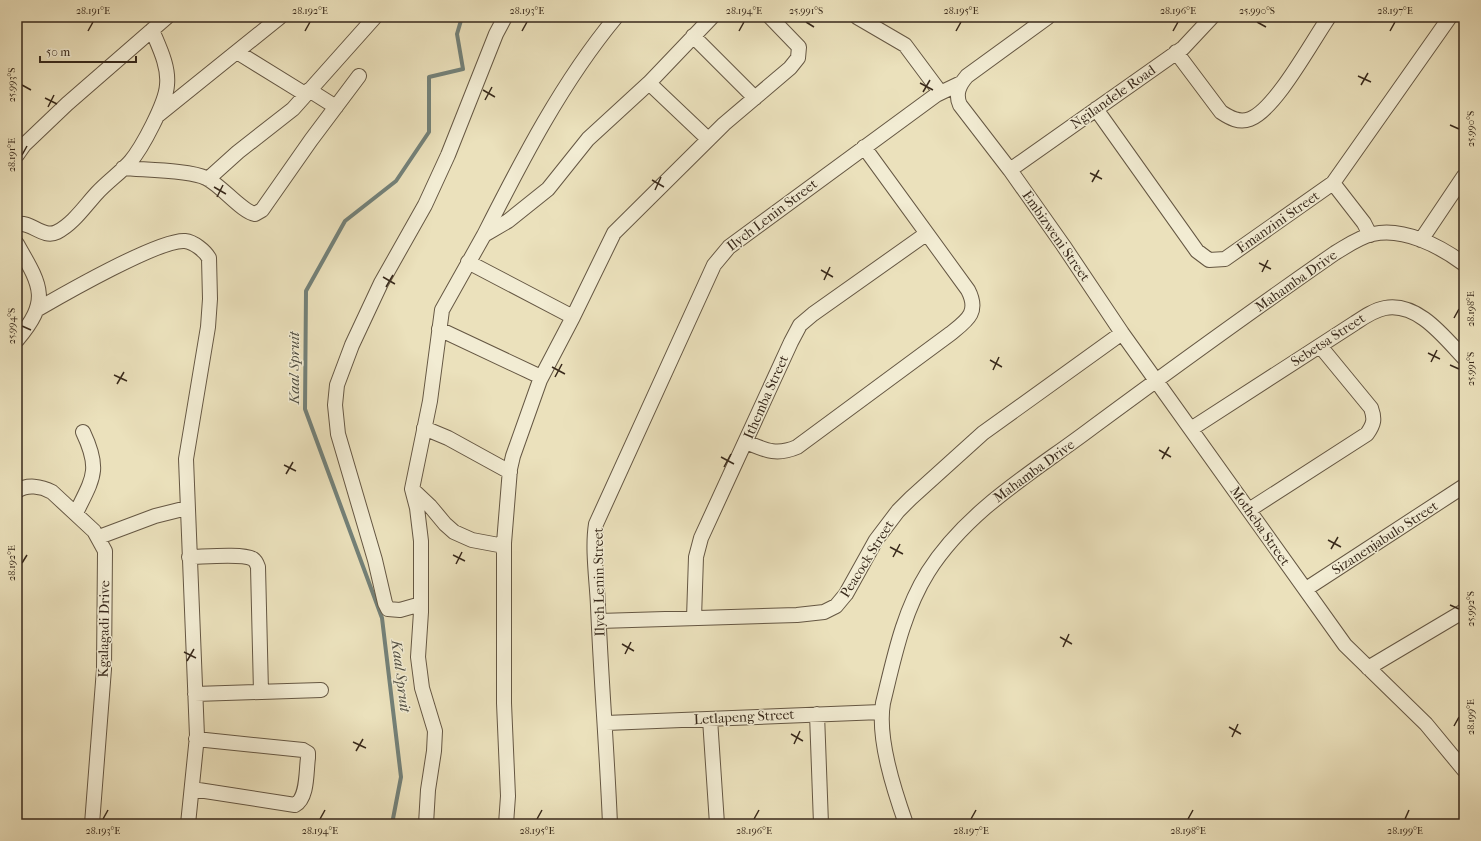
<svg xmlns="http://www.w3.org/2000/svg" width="1481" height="841" font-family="'IM FELL French Canon',serif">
  <rect width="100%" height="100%" fill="#ebe1bc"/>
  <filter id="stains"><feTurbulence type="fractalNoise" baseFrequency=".005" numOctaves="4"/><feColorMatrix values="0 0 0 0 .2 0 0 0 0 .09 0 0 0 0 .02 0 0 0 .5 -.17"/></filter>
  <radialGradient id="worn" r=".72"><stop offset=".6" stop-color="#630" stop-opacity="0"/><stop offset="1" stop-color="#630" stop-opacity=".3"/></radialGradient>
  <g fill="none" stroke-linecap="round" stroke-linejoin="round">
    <path stroke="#738179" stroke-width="4" d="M 392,824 L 401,777 L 382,618 L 305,409 L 306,291 L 345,221 L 396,181 L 429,132 L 429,77 L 463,69 L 457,34 L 462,17"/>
    <defs>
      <path id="street" d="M 857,17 L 905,45 L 940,92
        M 1048,17 L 967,76 C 959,85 955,94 960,105 L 1010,170 L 1063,245 L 1122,333 L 1345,645 L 1426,724 L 1464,770
        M 693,36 L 755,98
        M 237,52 L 305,94
        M 1176,52 L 1221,112 C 1230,118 1239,123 1250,119 C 1276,109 1312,41 1329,17
        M 649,83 L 708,139
        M 309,90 L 336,107
        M 1096,109 L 1197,251 L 1209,260 L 1225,259 L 1333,183 L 1450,17
        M 157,116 L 280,17
        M 17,155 L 24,145 L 67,104 L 167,17
        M 123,168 C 144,170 190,170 206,178 C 221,185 242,212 255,214 L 262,210 L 311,140 L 359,76
        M 1010,170 L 1183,48 L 1212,17
        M 208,179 L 238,152 L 293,109 L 375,17
        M 1333,183 L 1364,223 L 1370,235
        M 17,224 C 31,221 43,239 57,232 C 73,224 85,206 97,193 C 107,182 120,173 130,162 C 142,148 166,103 167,85 C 169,66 159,47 152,30
        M 484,235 C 522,160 562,82 616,17
        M 1421,240 L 1464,176
        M 17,244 C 41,286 51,300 17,340
        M 468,262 L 573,317
        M 38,309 C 64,294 160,239 185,241 C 194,242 205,251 209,258 L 210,299 L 208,327 L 186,459 L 197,736 L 188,824
        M 439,329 L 541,377
        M 424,428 L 448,438 L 510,472
        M 1191,429 L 1355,323 C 1364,317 1374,310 1385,308 C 1418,302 1444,337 1464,358
        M 746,442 C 765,450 776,456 797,447 L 950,334 C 966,321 980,313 968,290 L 864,147
        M 412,489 L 430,506 L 445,524 L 454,532 L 472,540 L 504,546
        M 17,491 C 27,484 41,486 52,492 L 94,531 L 105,551 L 104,669 L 92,824
        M 1249,510 L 1367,434 C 1374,424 1375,419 1371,408 L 1320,346
        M 76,513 C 93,478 101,470 83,432
        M 99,537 L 155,516 L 187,508
        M 189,557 C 202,557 243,553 253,559 C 256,561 257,564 258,567 L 261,692
        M 1306,589 L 1464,486
        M 421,604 L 400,610 L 388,609 L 385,603 L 375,560 L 338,434 L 335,405 L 337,385 L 352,345 L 381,283 L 425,205 L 448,155 L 496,34 L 505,17
        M 694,618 L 696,557 L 701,538 L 791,342 L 800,325 L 813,314 L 926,234
        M 599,621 L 797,615 L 824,612 L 836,606 L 846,594 L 876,540 L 898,511 L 911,498 L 983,433 L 1122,333
        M 1368,668 L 1464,611
        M 195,694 L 321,690
        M 817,714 L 821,824
        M 710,719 L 717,824
        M 606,723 L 881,712
        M 192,789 L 295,805 C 308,798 306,771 308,758 L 308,753 L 303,750 L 196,739
        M 426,824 L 428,790 L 434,751 L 435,731 L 422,688 L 418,657 L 421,612 L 421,541 L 417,508 L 412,489 L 430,401 L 442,310 L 484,235 L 508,221 L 548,189 L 588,139 L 649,83 L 712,17
        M 506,824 L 508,796 L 504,703 L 504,543 L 510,469 L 513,456 L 540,380 L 573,317 L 614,233 L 724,124 L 790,68 L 798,58 L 799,47 L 770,17
        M 610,824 C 607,751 601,679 598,606 C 597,581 592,549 596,524 L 714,265 L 729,247 L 936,95 L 961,83
        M 906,824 C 894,790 877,738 883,703 C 894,658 903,612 928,572 C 968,509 1035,471 1093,427 C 1173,368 1253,310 1335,253 C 1347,246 1359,237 1373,234 C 1403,227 1440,246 1464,264"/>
    </defs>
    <use href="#street" stroke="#655743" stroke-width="16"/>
    <use href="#street" stroke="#f2ecd3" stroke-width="14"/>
  </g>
  <path fill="none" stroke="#38291b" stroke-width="1.5" d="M 806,22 L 814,27M 1257,22 L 1266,27M 88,31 L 93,22M 305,31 L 310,22M 522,31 L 527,22M 739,31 L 744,22M 956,31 L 961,22M 1173,31 L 1178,22M 1390,31 L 1395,22M 1358,76 L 1371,82M 920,83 L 933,90M 22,85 L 31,90M 1361,85 L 1368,73M 483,90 L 495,97M 923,92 L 930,80M 45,98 L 57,104M 485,100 L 492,87M 48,107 L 54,95M 1450,125 L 1459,129M 22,155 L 27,146M 1090,173 L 1102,179M 652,180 L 664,187M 1092,182 L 1099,170M 214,187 L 226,194M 655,190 L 661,177M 217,197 L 223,185M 1259,263 L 1271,269M 821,270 L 833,277M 1262,272 L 1268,260M 383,277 L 395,284M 824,280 L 830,267M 386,287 L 393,275M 1454,318 L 1459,309M 22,326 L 31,330M 1428,353 L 1440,359M 990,360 L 1002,367M 1431,362 L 1437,350M 1450,365 L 1459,369M 552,367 L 565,374M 993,370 L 999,357M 114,375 L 127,381M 555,377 L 562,364M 117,384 L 124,372M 1159,450 L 1171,457M 721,457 L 734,464M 1162,459 L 1169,447M 284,465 L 296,471M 724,467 L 731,454M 286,474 L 293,462M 1328,540 L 1341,547M 890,547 L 903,554M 1331,549 L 1338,537M 453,555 L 465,561M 893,557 L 900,544M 22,563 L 27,555M 456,564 L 462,552M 1450,605 L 1459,609M 1060,637 L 1072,644M 622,644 L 634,651M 1063,647 L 1069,634M 184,652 L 196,658M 625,654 L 631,642M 187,661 L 194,649M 1454,726 L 1459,717M 1229,727 L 1241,734M 791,734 L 803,741M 1232,737 L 1238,724M 353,742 L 366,748M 794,744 L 800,731M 356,751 L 363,739M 103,819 L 108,810M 320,819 L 325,810M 537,819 L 542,810M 754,819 L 759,810M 971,819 L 976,810M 1188,819 L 1193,810M 1405,819 L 1409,810"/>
  <g text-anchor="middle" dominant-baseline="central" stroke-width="3" stroke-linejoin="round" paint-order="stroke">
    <g font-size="14" fill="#38291b" stroke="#f2ecd3">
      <text transform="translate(1113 97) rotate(-35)">Ngilandele Road</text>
      <text transform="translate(772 215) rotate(-37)">Ilych Lenin Street</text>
      <text transform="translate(1278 222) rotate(-35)">Emanzini Street</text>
      <text transform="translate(1056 236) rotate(55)">Embizweni Street</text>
      <text transform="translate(1296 281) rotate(-35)">Mahamba Drive</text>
      <text transform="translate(1328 340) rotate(-33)">Sebetsa Street</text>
      <text transform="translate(766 397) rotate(-66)">Ithemba Street</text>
      <text transform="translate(1034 471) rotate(-36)">Mahamba Drive</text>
      <text transform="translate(1260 526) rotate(55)">Motheba Street</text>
      <text transform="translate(1385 538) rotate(-33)">Sizanenjabulo Street</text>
      <text transform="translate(867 559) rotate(-58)">Peacock Street</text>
      <text transform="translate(599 582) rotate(-91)">Ilych Lenin Street</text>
      <text transform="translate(104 629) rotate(-89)">Kgalagadi Drive</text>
      <text transform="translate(744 717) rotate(-3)">Letlapeng Street</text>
    </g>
    <g font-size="15" font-style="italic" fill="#504e42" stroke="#f2ecd3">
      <text transform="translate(294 368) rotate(-90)">Kaal Spruit</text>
      <text transform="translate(401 676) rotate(83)">Kaal Spruit</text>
    </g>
  </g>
  <rect width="1481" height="841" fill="none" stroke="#ebe1bc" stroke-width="44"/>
  <path d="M40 56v6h96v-6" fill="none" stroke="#38291b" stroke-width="2"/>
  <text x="46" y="56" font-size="12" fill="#38291b" stroke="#f2ecd3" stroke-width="3" paint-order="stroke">50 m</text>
  <rect x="22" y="22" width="1437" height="797" fill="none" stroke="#38291b" stroke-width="1.5"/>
  <g font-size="10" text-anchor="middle" fill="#38291b">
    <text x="93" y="14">28.191°E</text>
    <text x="310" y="14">28.192°E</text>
    <text x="527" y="14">28.193°E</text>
    <text x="744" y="14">28.194°E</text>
    <text x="806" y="14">25.991°S</text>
    <text x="961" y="14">28.195°E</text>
    <text x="1178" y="14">28.196°E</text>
    <text x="1257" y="14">25.990°S</text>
    <text x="1395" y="14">28.197°E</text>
    <text transform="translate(11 85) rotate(-90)" y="4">25.993°S</text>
    <text transform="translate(1470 129) rotate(-90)" y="4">25.990°S</text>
    <text transform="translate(11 155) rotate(-90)" y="4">28.191°E</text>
    <text transform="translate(1470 309) rotate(-90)" y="4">28.198°E</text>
    <text transform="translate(11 326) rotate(-90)" y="4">25.994°S</text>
    <text transform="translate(1470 369) rotate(-90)" y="4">25.991°S</text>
    <text transform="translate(11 563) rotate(-90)" y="4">28.192°E</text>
    <text transform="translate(1470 609) rotate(-90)" y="4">25.992°S</text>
    <text transform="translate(1470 717) rotate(-90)" y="4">28.199°E</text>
    <text x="103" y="834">28.193°E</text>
    <text x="320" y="834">28.194°E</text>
    <text x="537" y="834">28.195°E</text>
    <text x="754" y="834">28.196°E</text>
    <text x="971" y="834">28.197°E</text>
    <text x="1188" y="834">28.198°E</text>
    <text x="1405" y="834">28.199°E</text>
  </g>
  <rect width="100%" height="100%" filter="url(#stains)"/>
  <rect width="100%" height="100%" fill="url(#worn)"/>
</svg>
